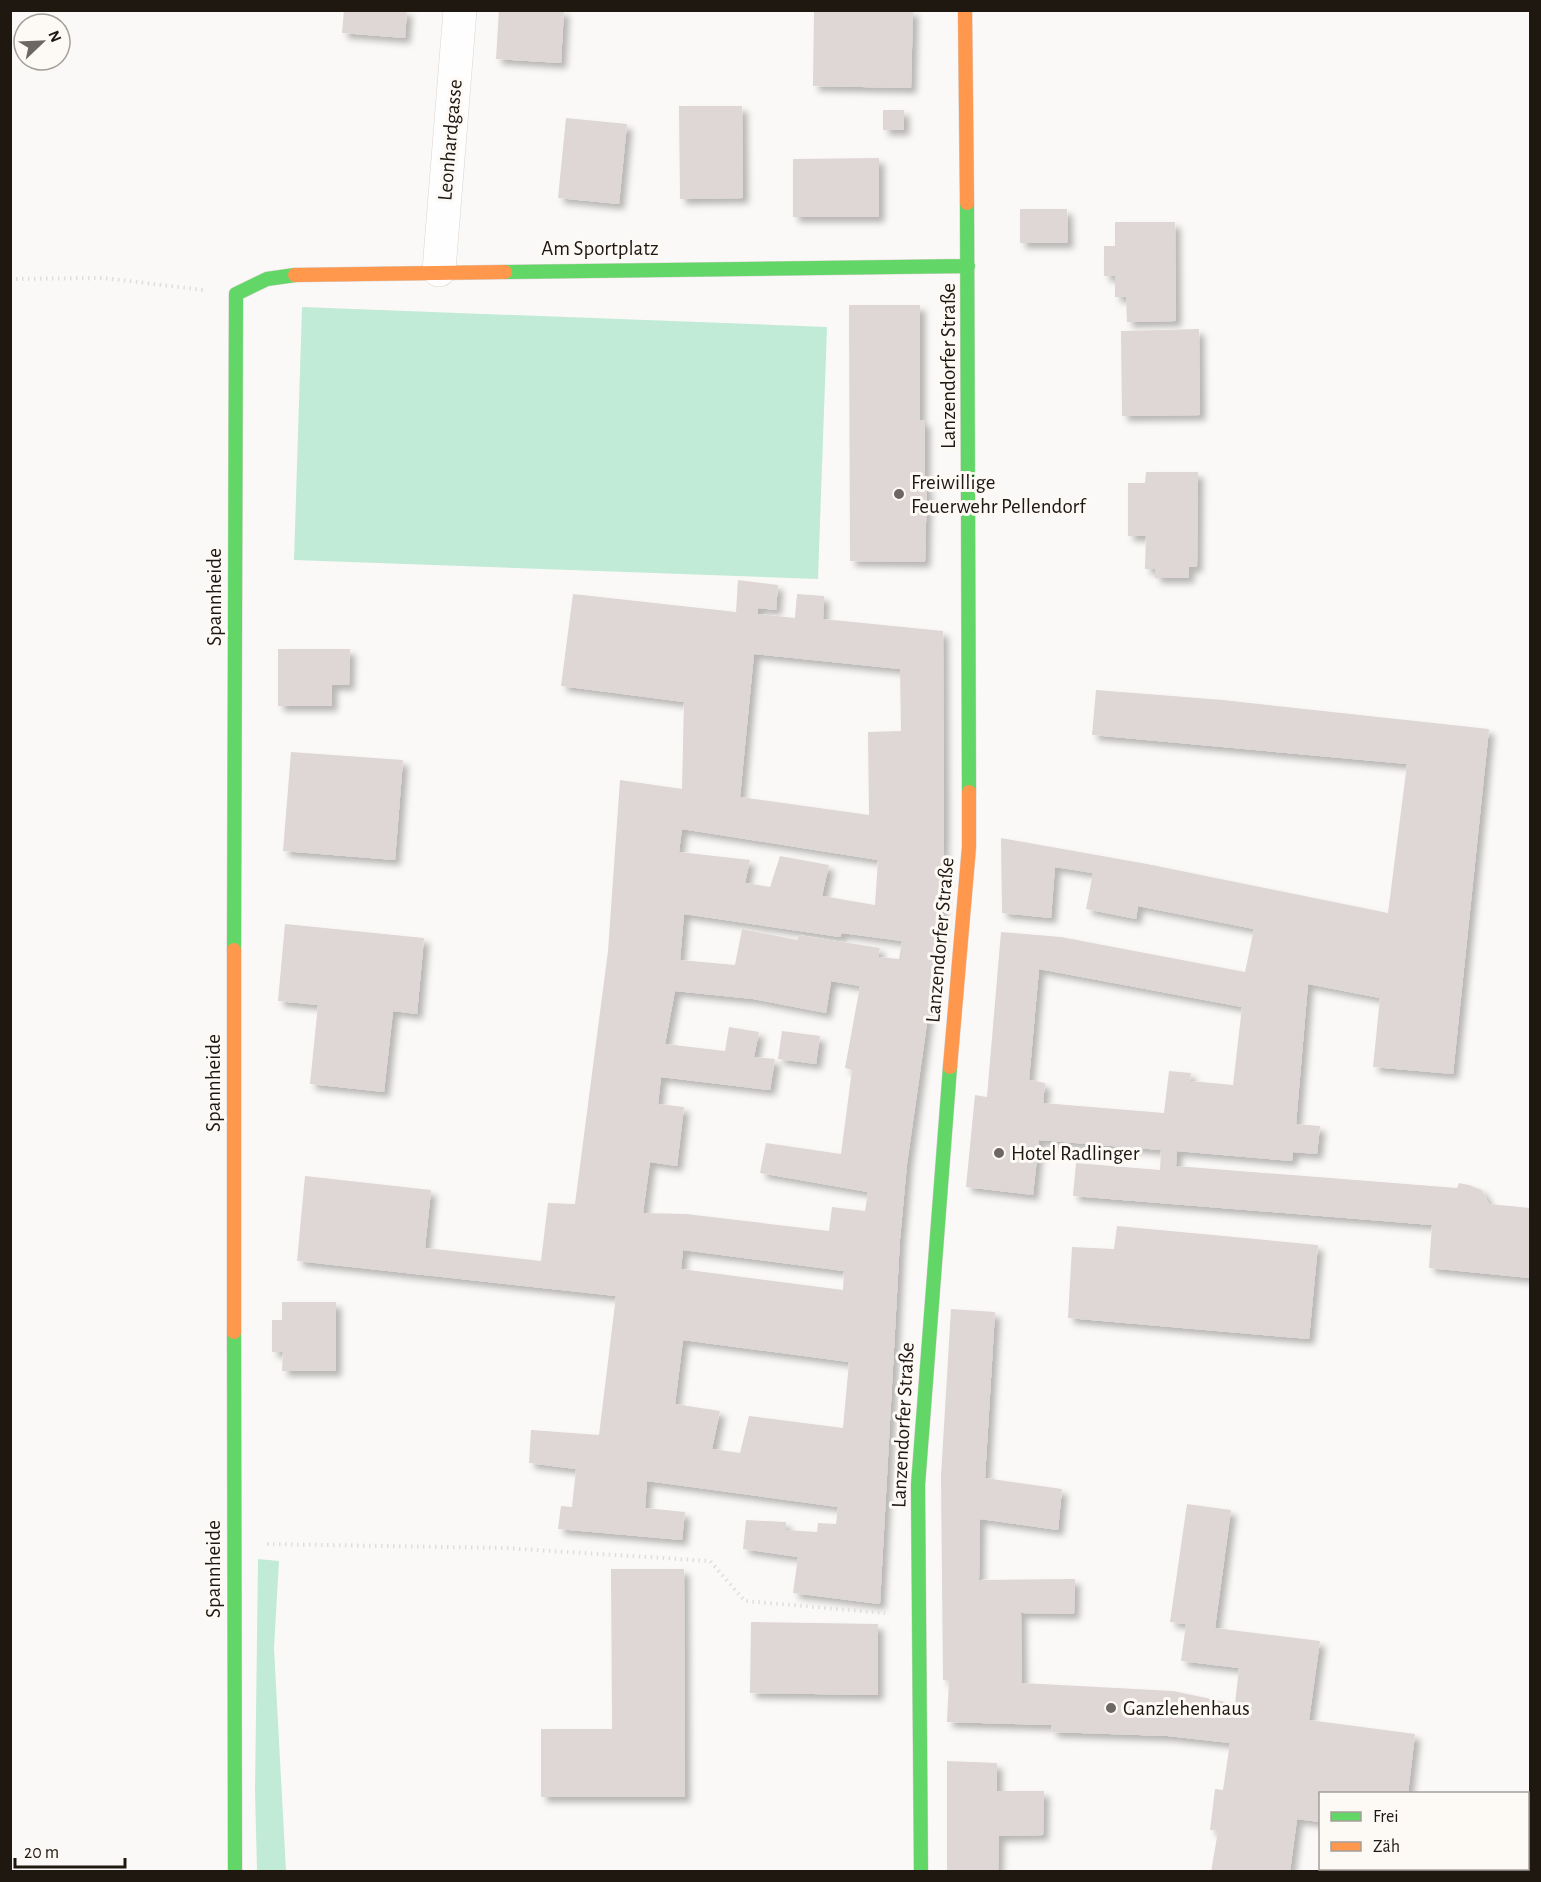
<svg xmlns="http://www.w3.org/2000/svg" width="1541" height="1882" font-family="'Alegreya Sans',sans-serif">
  <defs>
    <filter id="shadow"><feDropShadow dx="5.5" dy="5.5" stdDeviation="3" flood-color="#0004"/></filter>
  </defs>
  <rect width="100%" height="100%" fill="#fbf9f7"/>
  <path fill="#c1ebd6" d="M 302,307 L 827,327 L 818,579 L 294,560 Z
    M 258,1559 L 279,1561 L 274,1648 L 286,1871 L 257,1871 L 255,1791 Z"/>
  <path fill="#ded7d5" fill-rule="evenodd" filter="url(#shadow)" d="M 344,10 L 407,10 L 405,38 L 342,33 Z
    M 499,10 L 564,10 L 561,63 L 496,59 Z
    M 814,10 L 913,10 L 911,88 L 813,86 Z
    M 679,106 L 742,106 L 743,198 L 680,199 Z
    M 883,110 L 904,110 L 904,130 L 883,130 Z
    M 566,118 L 627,124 L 619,204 L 558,198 Z
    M 879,158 L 879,217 L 793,217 L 793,159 Z
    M 1020,209 L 1067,209 L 1068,243 L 1020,243 Z
    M 1115,222 L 1175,222 L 1176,321 L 1127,322 L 1126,297 L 1115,297 L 1115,276 L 1104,276 L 1104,246 L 1115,246 Z
    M 849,305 L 920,305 L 920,420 L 925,421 L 925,486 L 927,486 L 925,562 L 850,561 Z
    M 1199,329 L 1200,415 L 1122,416 L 1121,331 Z
    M 1146,472 L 1198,472 L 1197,567 L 1189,567 L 1189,578 L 1155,578 L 1155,569 L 1145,569 L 1146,536 L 1128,536 L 1128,483 L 1145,483 Z
    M 738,580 L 778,585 L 776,610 L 758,608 L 758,614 L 795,618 L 797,594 L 824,596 L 823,619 L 943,631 L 944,827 L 942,918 L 907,1164 L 900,1239 L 880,1604 L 793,1593 L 798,1557 L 743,1549 L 746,1520 L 786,1522 L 786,1530 L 817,1532 L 818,1523 L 836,1524 L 838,1507 L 647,1481 L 645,1508 L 685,1512 L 682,1540 L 558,1529 L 561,1506 L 572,1507 L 576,1469 L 529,1463 L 531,1430 L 599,1435 L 616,1296 L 297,1261 L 305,1176 L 431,1190 L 425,1248 L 541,1261 L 548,1203 L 575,1204 L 608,951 L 620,780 L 682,789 L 684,702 L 561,686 L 573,594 L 736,612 ZM 754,654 L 900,669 L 901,731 L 868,732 L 869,815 L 740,797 ZM 682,829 L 878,860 L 875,905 L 822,896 L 829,865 L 780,856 L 770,887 L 745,883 L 750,860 L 679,852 ZM 684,914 L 840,937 L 842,933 L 902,941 L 899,959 L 878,957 L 880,948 L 799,935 L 797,940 L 742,929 L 735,965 L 680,960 ZM 831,981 L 860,986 L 845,1068 L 852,1070 L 841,1154 L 766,1143 L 760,1173 L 868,1192 L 865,1211 L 832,1207 L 829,1231 L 686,1214 L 643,1213 L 650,1162 L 677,1166 L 684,1107 L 658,1104 L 661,1077 L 770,1090 L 775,1059 L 754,1057 L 759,1032 L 729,1027 L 725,1051 L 665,1044 L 675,991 L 753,999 L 826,1013 ZM 683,1250 L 844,1271 L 843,1290 L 681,1269 ZM 683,1340 L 849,1362 L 843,1428 L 749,1416 L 740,1453 L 712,1449 L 720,1411 L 675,1404 Z
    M 278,649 L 350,649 L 349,685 L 332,685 L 332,706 L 278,706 Z
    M 1096,690 L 1223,700 L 1489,729 L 1453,1074 L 1373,1067 L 1380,998 L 1308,984 L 1296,1124 L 1320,1126 L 1317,1154 L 1293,1152 L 1292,1161 L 1177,1151 L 1176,1166 L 1457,1188 L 1459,1183 L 1469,1185 L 1482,1190 L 1489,1204 L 1530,1208 L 1530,1278 L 1429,1268 L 1432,1225 L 1073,1196 L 1076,1163 L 1160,1170 L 1161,1150 L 1039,1140 L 1033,1195 L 966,1187 L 975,1095 L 987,1097 L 1001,932 L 1061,937 L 1245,972 L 1254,929 L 1138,906 L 1136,919 L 1086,909 L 1093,873 L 1055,867 L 1051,918 L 1002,913 L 1001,838 L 1147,864 L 1388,913 L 1407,764 L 1092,735 ZM 1039,969 L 1242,1007 L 1233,1085 L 1190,1081 L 1191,1073 L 1169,1071 L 1164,1113 L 1043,1103 L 1045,1083 L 1029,1080 Z
    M 291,752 L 403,760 L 395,860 L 283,851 Z
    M 285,924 L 424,938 L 417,1014 L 393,1011 L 384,1092 L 310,1084 L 318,1005 L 278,1001 Z
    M 782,1031 L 820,1036 L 816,1064 L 778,1059 Z
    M 1117,1226 L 1318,1245 L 1309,1339 L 1068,1318 L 1072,1247 L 1114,1249 Z
    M 282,1302 L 336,1302 L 336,1371 L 282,1371 L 283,1352 L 272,1352 L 272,1320 L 282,1320 Z
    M 951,1309 L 995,1312 L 985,1478 L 1062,1489 L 1058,1530 L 980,1519 L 979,1580 L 1075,1579 L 1074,1614 L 1021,1613 L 1022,1683 L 1173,1691 L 1235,1704 L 1239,1668 L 1181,1661 L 1186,1624 L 1170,1622 L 1187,1504 L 1231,1510 L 1215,1628 L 1320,1641 L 1309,1720 L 1415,1734 L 1408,1794 L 1320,1794 L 1320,1822 L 1297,1819 L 1290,1872 L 1211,1872 L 1218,1831 L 1210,1830 L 1215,1789 L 1223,1790 L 1230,1743 L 1168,1736 L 1052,1732 L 1051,1725 L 947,1722 L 949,1681 L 943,1680 L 941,1476 Z
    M 611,1569 L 684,1569 L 685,1797 L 541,1797 L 541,1729 L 612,1729 Z
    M 751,1622 L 878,1624 L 878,1695 L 750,1693 Z
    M 947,1761 L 997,1763 L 997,1791 L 1044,1791 L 1043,1835 L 999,1836 L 998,1872 L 947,1872 Z"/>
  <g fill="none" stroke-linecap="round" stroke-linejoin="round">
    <defs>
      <path id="street" d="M 439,270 L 460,10"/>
      <path id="fast" d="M 967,203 L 969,792
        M 505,272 L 968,266
        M 234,950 L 236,294 L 267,279 L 295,275
        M 234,1332 L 235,1872
        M 921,1872 L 918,1485 L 950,1067"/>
      <path id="slow" d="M 965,10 L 967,203
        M 295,275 L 505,272
        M 950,1067 L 969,847 L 969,792
        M 234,1332 L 234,950"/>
    </defs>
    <use href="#street" stroke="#d9d4cf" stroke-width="34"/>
    <use href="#fast" stroke="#d9d4cf" stroke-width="15"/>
    <use href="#slow" stroke="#d9d4cf" stroke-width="15"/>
    <path stroke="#dfdedd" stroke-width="4" stroke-dasharray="1.5 4.5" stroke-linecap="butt" d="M 10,279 L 104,278 L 203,290
      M 267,1544 L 505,1548 L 710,1561 L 745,1601 L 885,1613"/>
    <use href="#street" stroke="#fefefe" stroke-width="33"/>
    <use href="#fast" stroke="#63d668" stroke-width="14"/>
    <use href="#slow" stroke="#ff974d" stroke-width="14"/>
  </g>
  <g fill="#6c6762" stroke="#fdf9f5" stroke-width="2">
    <circle cx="899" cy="494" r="6"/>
    <circle cx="999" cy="1153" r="6"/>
    <circle cx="1111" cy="1708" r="6"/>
  </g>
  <g text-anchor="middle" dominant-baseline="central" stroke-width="6" stroke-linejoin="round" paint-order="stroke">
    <g font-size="21" fill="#1f1811" stroke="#fdf9f5">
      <text transform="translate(450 140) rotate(-85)">Leonhardgasse</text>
      <text x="600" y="248">Am Sportplatz</text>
      <text transform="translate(948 366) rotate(-90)">Lanzendorfer Straße</text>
      <text transform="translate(214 597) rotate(-90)">Spannheide</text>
      <text transform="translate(940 940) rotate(-85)">Lanzendorfer Straße</text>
      <text transform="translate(213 1083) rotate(-90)">Spannheide</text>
      <text transform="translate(903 1425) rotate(-87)">Lanzendorfer Straße</text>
      <text transform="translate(213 1569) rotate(-90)">Spannheide</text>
    </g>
    <g font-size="21" fill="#1f1811" stroke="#fdf9f5" text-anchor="start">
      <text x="911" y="482">Freiwillige<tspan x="911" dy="24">Feuerwehr Pellendorf</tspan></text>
      <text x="1011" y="1153">Hotel Radlinger</text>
      <text x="1123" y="1708">Ganzlehenhaus</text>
    </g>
  </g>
  <rect width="1541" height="1882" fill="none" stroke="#1f1811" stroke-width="24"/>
  <rect x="1319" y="1792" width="210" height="78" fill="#fdf9f5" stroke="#a49f9a" stroke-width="1.5"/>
  <rect x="1331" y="1812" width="30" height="9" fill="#63d668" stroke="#a49f9a" stroke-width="1.5"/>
  <text x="1373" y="1822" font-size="18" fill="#1f1811">Frei</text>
  <rect x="1331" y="1842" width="30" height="9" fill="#ff974d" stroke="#a49f9a" stroke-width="1.5"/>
  <text x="1373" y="1852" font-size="18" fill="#1f1811">Zäh</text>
  <g transform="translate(42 42) rotate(67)"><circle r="28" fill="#fdf9f5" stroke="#a49f9a" stroke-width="1.5"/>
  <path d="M0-4.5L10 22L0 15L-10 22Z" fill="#6c6762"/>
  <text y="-9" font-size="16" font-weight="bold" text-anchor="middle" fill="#1f1811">N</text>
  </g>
  <path d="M15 1858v9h110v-9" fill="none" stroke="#1f1811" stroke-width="3"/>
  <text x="24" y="1858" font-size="18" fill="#1f1811" stroke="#fdf9f5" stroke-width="4.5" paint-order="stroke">20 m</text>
</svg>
